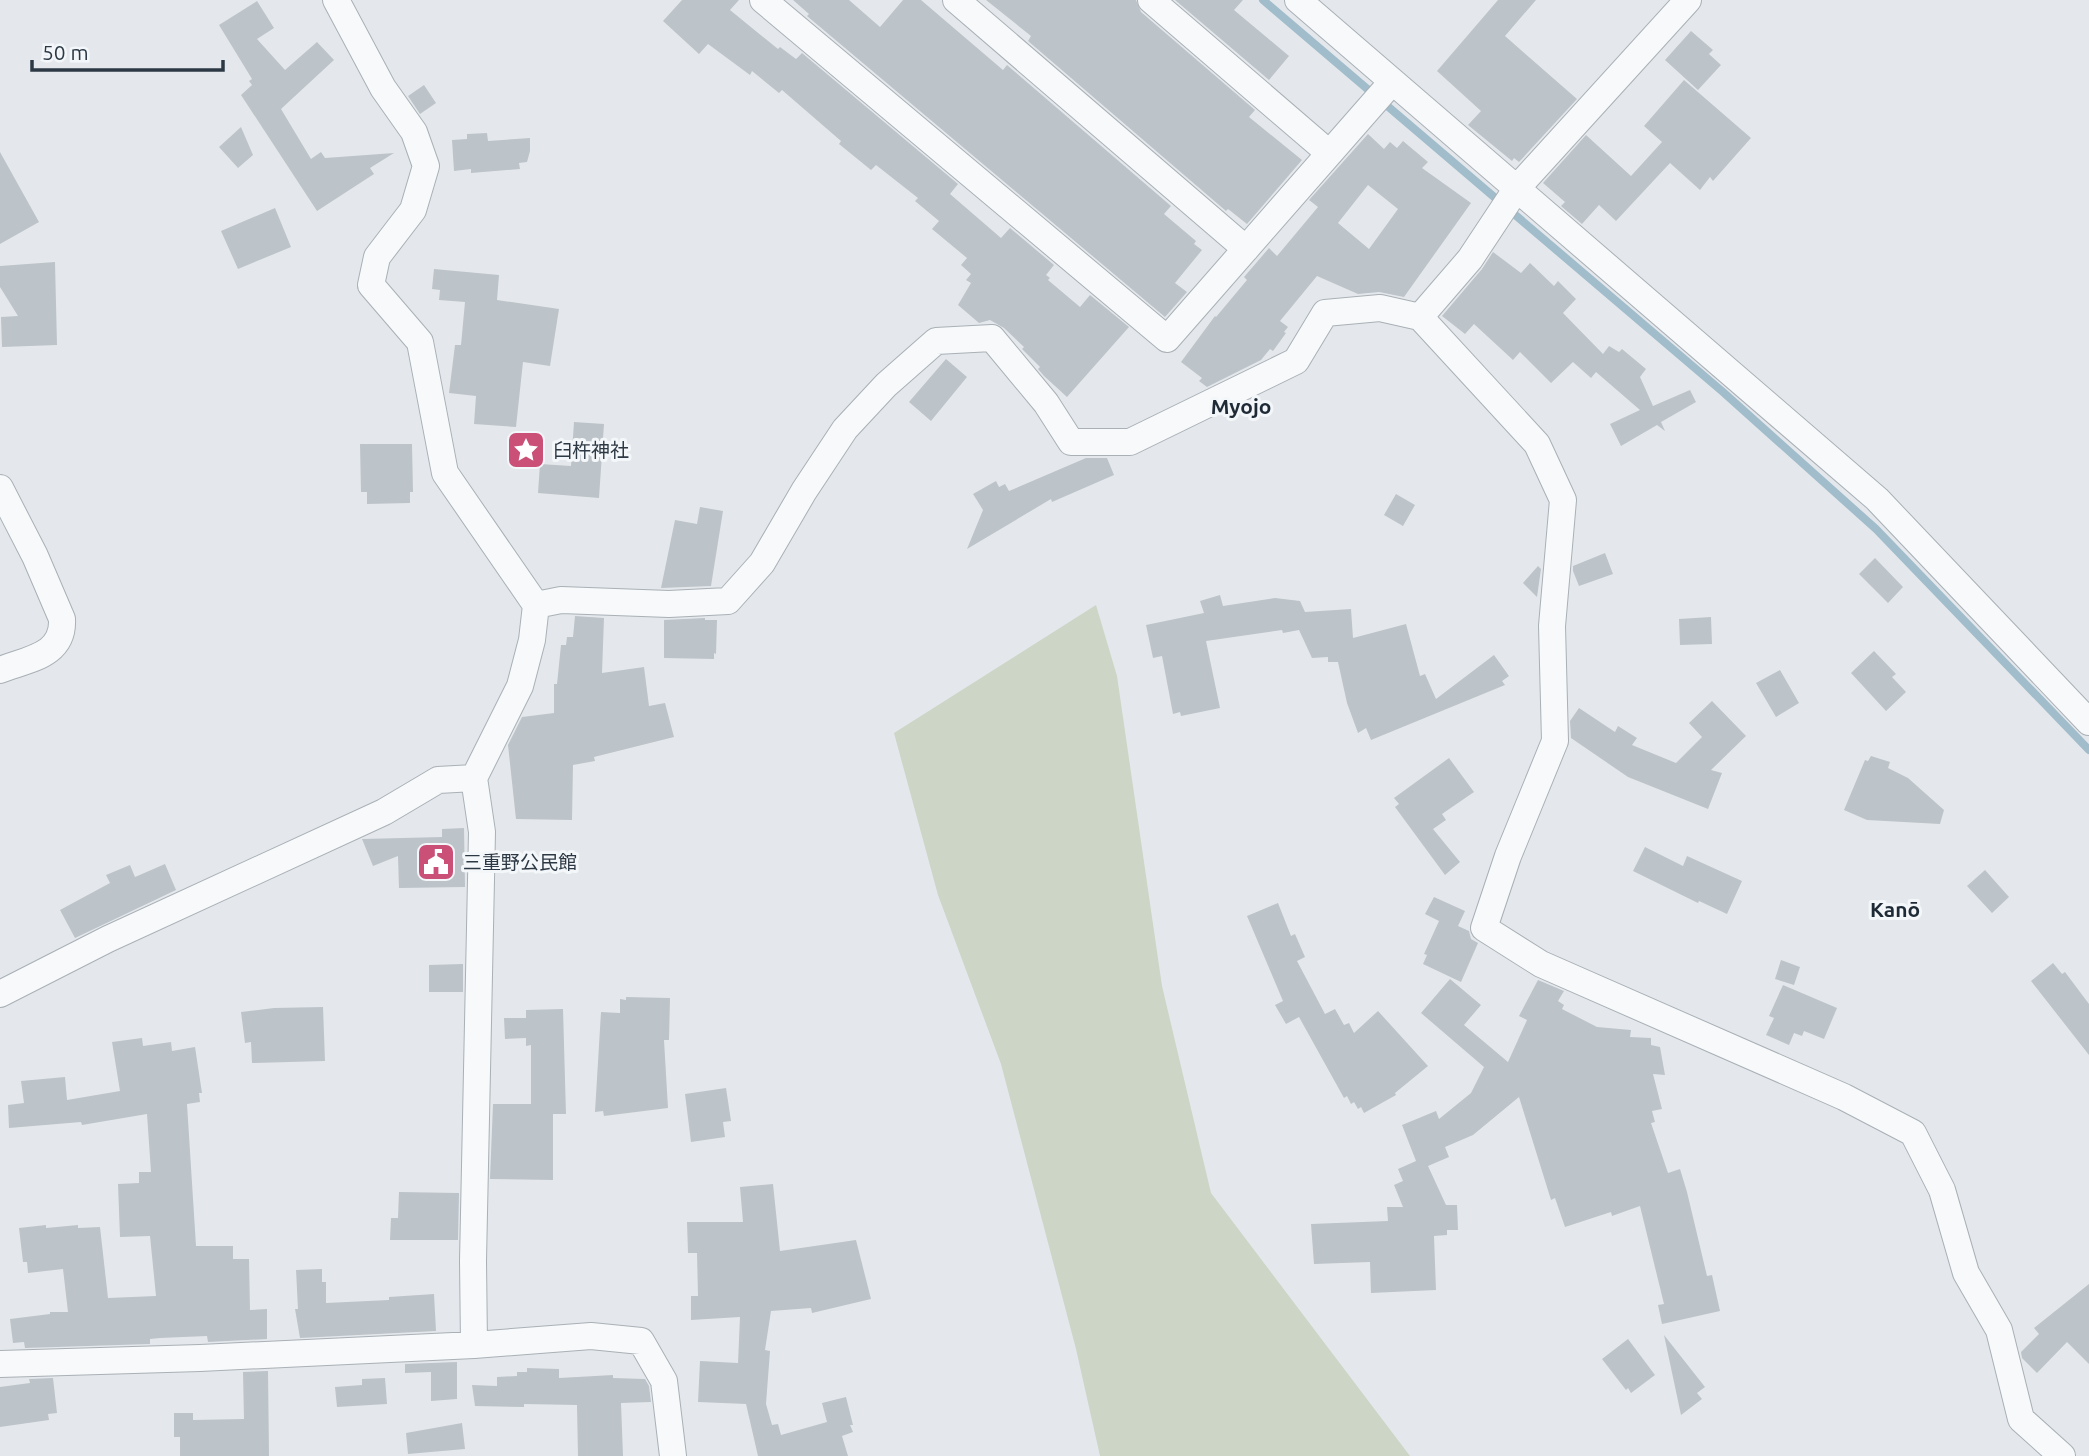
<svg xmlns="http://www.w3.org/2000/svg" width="2089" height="1456" font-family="Ubuntu,'Noto Sans JP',sans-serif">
  <rect width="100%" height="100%" fill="#e4e8ec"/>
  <path fill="#ccd5c6" d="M 1096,605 L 1117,676 L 1162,986 L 1211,1193 L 1410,1456 L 1100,1456 L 1076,1349 L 1001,1064 L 938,895 L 894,733 Z"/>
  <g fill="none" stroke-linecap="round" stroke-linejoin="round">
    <path stroke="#a1bcca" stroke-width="8" d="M 1263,0 L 1723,392 L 1876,529 L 2089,750"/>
  </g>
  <path fill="#bcc3c9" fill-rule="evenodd" d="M 682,0 L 739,0 L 730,10 L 778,49 L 780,47 L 796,59 L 802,53 L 958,184 L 950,194 L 1001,238 L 1010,228 L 1054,265 L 1046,275 L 1050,278 L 1048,280 L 1080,307 L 1090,295 L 1129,327 L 1067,397 L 1044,376 L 1038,369 L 1040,367 L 1022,349 L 1024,347 L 1004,328 L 990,320 L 979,323 L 958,305 L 971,283 L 966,280 L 971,274 L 961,265 L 967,258 L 932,229 L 939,221 L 915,201 L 918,198 L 876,165 L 871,170 L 839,144 L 841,141 L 782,90 L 779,93 L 752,71 L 750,75 L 708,44 L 699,54 L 663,21 Z
    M 793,0 L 849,0 L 880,27 L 903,0 L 921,0 L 1003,70 L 1007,65 L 1171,206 L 1164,214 L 1196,241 L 1194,244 L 1202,250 L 1175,283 L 1187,292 L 1165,317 L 807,16 L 809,14 Z
    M 986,0 L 1136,0 L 1141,12 L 1255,110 L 1249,117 L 1302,160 L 1247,224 L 1228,209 L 1226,211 L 1028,41 L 1031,36 Z
    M 1175,0 L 1243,0 L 1234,10 L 1289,56 L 1269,80 Z
    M 1498,0 L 1536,0 L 1505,36 L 1577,99 L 1519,162 L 1514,158 L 1512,161 L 1468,125 L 1481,111 L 1437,71 Z
    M 257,1 L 274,28 L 257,39 L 285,70 L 317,42 L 334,60 L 281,109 L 311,159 L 321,152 L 325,158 L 394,153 L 370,168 L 374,174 L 317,211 L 241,95 L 252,85 L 249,81 L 252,79 L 219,25 Z
    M 1691,31 L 1713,50 L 1709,54 L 1721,65 L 1698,90 L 1665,60 Z
    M 1684,80 L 1751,138 L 1713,181 L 1710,177 L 1700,190 L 1670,163 L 1616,221 L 1599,205 L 1582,224 L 1561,206 L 1565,202 L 1543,183 L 1586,135 L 1631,176 L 1662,142 L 1644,126 Z
    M 424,85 L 436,103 L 420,114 L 408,96 Z
    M 241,127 L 253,155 L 238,168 L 219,147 Z
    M 487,133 L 488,141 L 530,138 L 530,151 L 527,162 L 519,163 L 520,169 L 471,173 L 471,169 L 454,171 L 452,140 L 467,139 L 467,134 Z
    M 1368,134 L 1384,149 L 1390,142 L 1397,148 L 1403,141 L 1428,162 L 1422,168 L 1471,203 L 1404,297 L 1379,292 L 1358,294 L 1317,276 L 1280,321 L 1288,327 L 1284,332 L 1286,333 L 1273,351 L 1270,349 L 1261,360 L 1207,387 L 1199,381 L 1202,378 L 1181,362 L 1215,316 L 1216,317 L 1247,280 L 1244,277 L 1269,248 L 1277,256 L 1318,207 L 1309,200 ZM 1368,185 L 1398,209 L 1369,249 L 1338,223 Z
    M 0,152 L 39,222 L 0,244 Z
    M 275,208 L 291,247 L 238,269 L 221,231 Z
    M 1493,252 L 1521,273 L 1530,263 L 1554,286 L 1558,281 L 1576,299 L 1563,313 L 1603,354 L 1609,346 L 1619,352 L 1622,349 L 1646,369 L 1640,377 L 1653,406 L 1690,390 L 1696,402 L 1661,422 L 1665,431 L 1657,425 L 1621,446 L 1610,424 L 1640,410 L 1596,372 L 1591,378 L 1573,362 L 1551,383 L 1520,352 L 1513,360 L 1474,324 L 1465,334 L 1442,316 L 1482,269 Z
    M 55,262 L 57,345 L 2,347 L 1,317 L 18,316 L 0,287 L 0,266 Z
    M 434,269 L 499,275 L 497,300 L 559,309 L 550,366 L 523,362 L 516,427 L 474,424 L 476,396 L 449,393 L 455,345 L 461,345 L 465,302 L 439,300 L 440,290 L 432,289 Z
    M 946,359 L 967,377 L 931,421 L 909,402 Z
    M 574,422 L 604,424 L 599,498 L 538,493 L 540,464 L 571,466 Z
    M 360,444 L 412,444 L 413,492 L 410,492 L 410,503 L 367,504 L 367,492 L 361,492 Z
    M 1086,458 L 1107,458 L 1114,475 L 1052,502 L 1051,499 L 967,549 L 983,510 L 973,494 L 996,481 L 999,487 L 1005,484 L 1009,491 Z
    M 1396,494 L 1415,505 L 1403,526 L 1384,515 Z
    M 700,507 L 723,511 L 711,586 L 661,588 L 675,520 L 697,524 Z
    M 1605,553 L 1613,574 L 1579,586 L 1573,571 L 1573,566 Z
    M 1875,558 L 1903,587 L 1888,603 L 1859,574 Z
    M 1538,566 L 1541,569 L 1537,597 L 1523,583 Z
    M 1220,595 L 1223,606 L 1275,598 L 1300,601 L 1305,612 L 1351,609 L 1353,638 L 1406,624 L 1420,676 L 1425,674 L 1436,699 L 1494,655 L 1509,676 L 1502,681 L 1505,685 L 1371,740 L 1366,728 L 1358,733 L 1347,703 L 1338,662 L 1328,662 L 1328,657 L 1312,658 L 1299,630 L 1283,633 L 1282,630 L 1206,641 L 1220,708 L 1181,716 L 1180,712 L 1173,714 L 1162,656 L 1153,658 L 1146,625 L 1204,613 L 1200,601 Z
    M 575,616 L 604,618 L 602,673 L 644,667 L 649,706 L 665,703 L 674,737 L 594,757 L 595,761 L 573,765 L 572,820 L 516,819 L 508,745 L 522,717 L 554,713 L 554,684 L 557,684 L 561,645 L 566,645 L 567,637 L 573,637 Z
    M 1711,617 L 1712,644 L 1680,645 L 1679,619 Z
    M 705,618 L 705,620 L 717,620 L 716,654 L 714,653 L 714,659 L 664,658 L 664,620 Z
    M 1874,651 L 1896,674 L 1892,677 L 1906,692 L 1886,711 L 1851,673 Z
    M 1780,670 L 1799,703 L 1776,717 L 1756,683 Z
    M 1712,701 L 1746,736 L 1711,770 L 1722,773 L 1708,809 L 1628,777 L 1571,738 L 1570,721 L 1579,708 L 1615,732 L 1618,726 L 1637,738 L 1632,745 L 1676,763 L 1702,737 L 1689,723 Z
    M 1871,756 L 1890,762 L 1888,768 L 1908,778 L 1944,810 L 1940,824 L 1867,820 L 1844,810 L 1865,760 L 1868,761 Z
    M 1449,758 L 1474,792 L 1442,814 L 1446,820 L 1433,829 L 1460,862 L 1445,875 L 1395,807 L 1399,804 L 1394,798 Z
    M 464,828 L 465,887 L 399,888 L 398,856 L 373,866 L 362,839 L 442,837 L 442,829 Z
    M 1645,847 L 1683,866 L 1687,856 L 1742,881 L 1727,914 L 1699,901 L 1698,903 L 1633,871 Z
    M 165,864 L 176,890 L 75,938 L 60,910 L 110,883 L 106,875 L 130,865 L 135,877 Z
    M 1985,870 L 2009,897 L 1992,913 L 1967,886 Z
    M 1434,897 L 1465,911 L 1458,926 L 1469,931 L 1471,939 L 1478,943 L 1461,982 L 1423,964 L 1427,955 L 1424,954 L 1439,921 L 1425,914 Z
    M 1278,903 L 1291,936 L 1295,934 L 1305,957 L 1297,961 L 1325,1014 L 1335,1009 L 1344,1025 L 1349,1023 L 1354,1033 L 1378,1011 L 1428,1066 L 1395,1093 L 1396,1095 L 1364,1113 L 1361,1107 L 1358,1109 L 1354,1102 L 1351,1104 L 1347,1096 L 1344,1098 L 1299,1017 L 1286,1024 L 1275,1005 L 1283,1001 L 1247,916 Z
    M 1781,960 L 1800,967 L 1794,985 L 1775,979 Z
    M 2053,963 L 2062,974 L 2065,972 L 2089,1004 L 2089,1055 L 2031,981 Z
    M 463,964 L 463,992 L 429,992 L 429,965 Z
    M 1450,979 L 1481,1005 L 1464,1025 L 1508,1062 L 1527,1020 L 1519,1016 L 1538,980 L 1564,991 L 1558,1001 L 1564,1005 L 1562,1009 L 1597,1027 L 1631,1030 L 1630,1037 L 1651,1038 L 1651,1045 L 1660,1047 L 1665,1075 L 1653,1074 L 1662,1109 L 1652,1111 L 1655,1122 L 1651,1123 L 1668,1173 L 1680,1169 L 1687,1192 L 1707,1276 L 1712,1275 L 1720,1311 L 1662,1324 L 1658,1305 L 1664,1304 L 1640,1206 L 1612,1216 L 1611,1212 L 1565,1227 L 1555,1198 L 1551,1200 L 1519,1097 L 1473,1135 L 1445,1147 L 1449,1157 L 1428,1166 L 1446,1205 L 1457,1205 L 1458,1230 L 1447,1230 L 1447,1235 L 1434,1236 L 1436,1290 L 1371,1293 L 1370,1262 L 1314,1264 L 1311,1224 L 1388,1221 L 1387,1207 L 1403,1207 L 1394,1185 L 1403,1181 L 1398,1169 L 1416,1161 L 1402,1125 L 1436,1111 L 1439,1119 L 1471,1093 L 1484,1067 L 1421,1013 Z
    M 1783,985 L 1837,1008 L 1824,1039 L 1804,1031 L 1802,1036 L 1794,1033 L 1789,1045 L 1766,1035 L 1774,1018 L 1769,1016 Z
    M 626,997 L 670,998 L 669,1040 L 664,1040 L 668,1108 L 604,1116 L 603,1111 L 595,1112 L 601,1012 L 620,1013 L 620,999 L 626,1000 Z
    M 323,1007 L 325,1061 L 252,1063 L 251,1042 L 245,1043 L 241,1012 L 274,1008 Z
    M 563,1009 L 566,1114 L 553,1114 L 553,1180 L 490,1179 L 493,1104 L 531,1104 L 531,1045 L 526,1046 L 526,1038 L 505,1039 L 504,1018 L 526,1018 L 526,1010 Z
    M 142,1038 L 143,1046 L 171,1042 L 172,1051 L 195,1047 L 202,1093 L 199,1093 L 200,1102 L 187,1104 L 196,1246 L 233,1246 L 233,1259 L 249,1259 L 250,1310 L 267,1309 L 267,1339 L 208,1342 L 207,1336 L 160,1338 L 150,1339 L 150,1344 L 25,1348 L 24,1342 L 13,1343 L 10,1319 L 50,1314 L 50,1312 L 68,1312 L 63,1269 L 28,1273 L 27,1262 L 23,1262 L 19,1228 L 46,1225 L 46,1228 L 78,1225 L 78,1228 L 100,1227 L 108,1298 L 156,1296 L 150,1236 L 120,1237 L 118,1184 L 139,1183 L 139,1172 L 151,1172 L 147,1114 L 82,1125 L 81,1122 L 9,1128 L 8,1105 L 24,1103 L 21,1081 L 65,1077 L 67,1100 L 120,1091 L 112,1042 Z
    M 726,1088 L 731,1121 L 723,1122 L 725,1137 L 691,1142 L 685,1094 Z
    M 773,1184 L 780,1251 L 856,1240 L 871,1299 L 812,1313 L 811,1308 L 771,1311 L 765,1350 L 770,1351 L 766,1404 L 772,1425 L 778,1424 L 781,1435 L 827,1422 L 822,1403 L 846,1397 L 853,1425 L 850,1425 L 853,1432 L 842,1436 L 848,1456 L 758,1456 L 746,1404 L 698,1402 L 700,1361 L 738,1363 L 740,1317 L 691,1320 L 691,1296 L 698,1296 L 697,1253 L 688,1253 L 687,1222 L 743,1222 L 740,1187 Z
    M 399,1192 L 459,1193 L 458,1240 L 390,1240 L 391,1218 L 398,1218 Z
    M 322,1269 L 322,1282 L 326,1282 L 326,1303 L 389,1300 L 389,1297 L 434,1294 L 436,1331 L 300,1338 L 295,1309 L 298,1309 L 296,1270 Z
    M 2089,1284 L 2089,1364 L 2067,1342 L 2037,1373 L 2022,1358 L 2021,1352 L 2039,1334 L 2034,1328 Z
    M 1664,1335 L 1705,1387 L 1697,1393 L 1702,1399 L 1681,1415 Z
    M 1628,1339 L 1655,1375 L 1631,1393 L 1628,1388 L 1626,1390 L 1602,1359 Z
    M 457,1362 L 457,1399 L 431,1401 L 431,1372 L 405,1373 L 405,1364 Z
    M 527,1368 L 559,1369 L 559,1378 L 613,1375 L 613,1378 L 645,1379 L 649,1386 L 651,1402 L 621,1403 L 623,1456 L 578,1456 L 577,1405 L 524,1404 L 524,1407 L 475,1406 L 472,1385 L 497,1386 L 497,1377 L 517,1376 L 517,1372 L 527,1372 Z
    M 268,1371 L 269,1456 L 180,1456 L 180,1437 L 174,1437 L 174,1413 L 193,1413 L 193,1420 L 244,1419 L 243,1372 Z
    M 53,1378 L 57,1413 L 48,1414 L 49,1420 L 0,1427 L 0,1387 L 30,1383 L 29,1379 Z
    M 385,1378 L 387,1404 L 337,1407 L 335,1387 L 362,1385 L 362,1379 Z
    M 462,1423 L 465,1449 L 408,1454 L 406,1433 Z"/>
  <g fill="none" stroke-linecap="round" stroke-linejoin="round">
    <defs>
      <path id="street" d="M 336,0 L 383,88 L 414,132 L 426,166 L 413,210 L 377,257 L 371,285 L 420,342 L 445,473 L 536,605 L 532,640 L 520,686 L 474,778 L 482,832 L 473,1261 L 474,1345
        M 763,0 L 1167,339 L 1392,82
        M 956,0 L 1246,249
        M 1151,0 L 1329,153
        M 1298,0 L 1877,499 L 2089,722
        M 1420,317 L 1470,259 L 1517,188 L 1688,0
        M 0,488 L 35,556 L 62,619 C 64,656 28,659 0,670
        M 536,605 L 561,600 L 669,604 L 728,601 L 762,563 L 804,491 L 845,429 L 886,385 L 936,341 L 992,338 L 1046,403 L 1071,442 L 1130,442 L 1296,361 L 1325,313 L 1380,308 L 1420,317 L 1537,444 L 1563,500 L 1552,626 L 1555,741 L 1508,856 L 1484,928 L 1541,964 L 1844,1097 L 1913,1133 L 1942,1190 L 1966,1273 L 1999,1330 L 2021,1419 L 2062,1456
        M 0,994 L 108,939 L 384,812 L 438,780 L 474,778
        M 0,1364 L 200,1358 L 474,1345 L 591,1336 L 641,1341 L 664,1381 L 673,1456"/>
    </defs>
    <use href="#street" stroke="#a9b0b6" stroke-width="28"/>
    <use href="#street" stroke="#f7f9fa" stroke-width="26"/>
  </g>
  <defs>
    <symbol id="sight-square" viewBox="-11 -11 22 22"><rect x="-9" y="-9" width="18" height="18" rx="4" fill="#ca5078" stroke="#f4f7f9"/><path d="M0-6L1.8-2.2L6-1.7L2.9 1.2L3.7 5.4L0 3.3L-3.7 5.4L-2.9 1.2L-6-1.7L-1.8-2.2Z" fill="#fff"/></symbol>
    <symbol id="civic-square" viewBox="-11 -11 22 22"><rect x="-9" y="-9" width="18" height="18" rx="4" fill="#ca5078" stroke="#f4f7f9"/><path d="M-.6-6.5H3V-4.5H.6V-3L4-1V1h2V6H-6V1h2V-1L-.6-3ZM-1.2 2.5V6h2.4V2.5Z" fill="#fff"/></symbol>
  </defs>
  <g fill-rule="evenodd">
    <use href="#sight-square" x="504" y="428" width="44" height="44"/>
    <use href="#civic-square" x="414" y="840" width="44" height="44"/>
  </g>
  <g text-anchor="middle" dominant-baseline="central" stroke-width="6" stroke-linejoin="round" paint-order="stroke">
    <g font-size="19" fill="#2c3944" stroke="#f4f7f9" text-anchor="start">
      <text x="553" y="450">臼杵神社</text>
      <text x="463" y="862">三重野公民館</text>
    </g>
    <g font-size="21" font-weight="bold" fill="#1e2a35" stroke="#f4f7f9">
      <text x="1241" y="406">Myojo</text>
      <text x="1895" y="909">Kanō</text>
    </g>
  </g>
  <path d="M32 60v10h191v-10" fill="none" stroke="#2c3944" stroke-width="3.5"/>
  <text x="42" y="60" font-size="21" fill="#2c3944" stroke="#f4f7f9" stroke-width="5" paint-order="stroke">50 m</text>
</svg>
